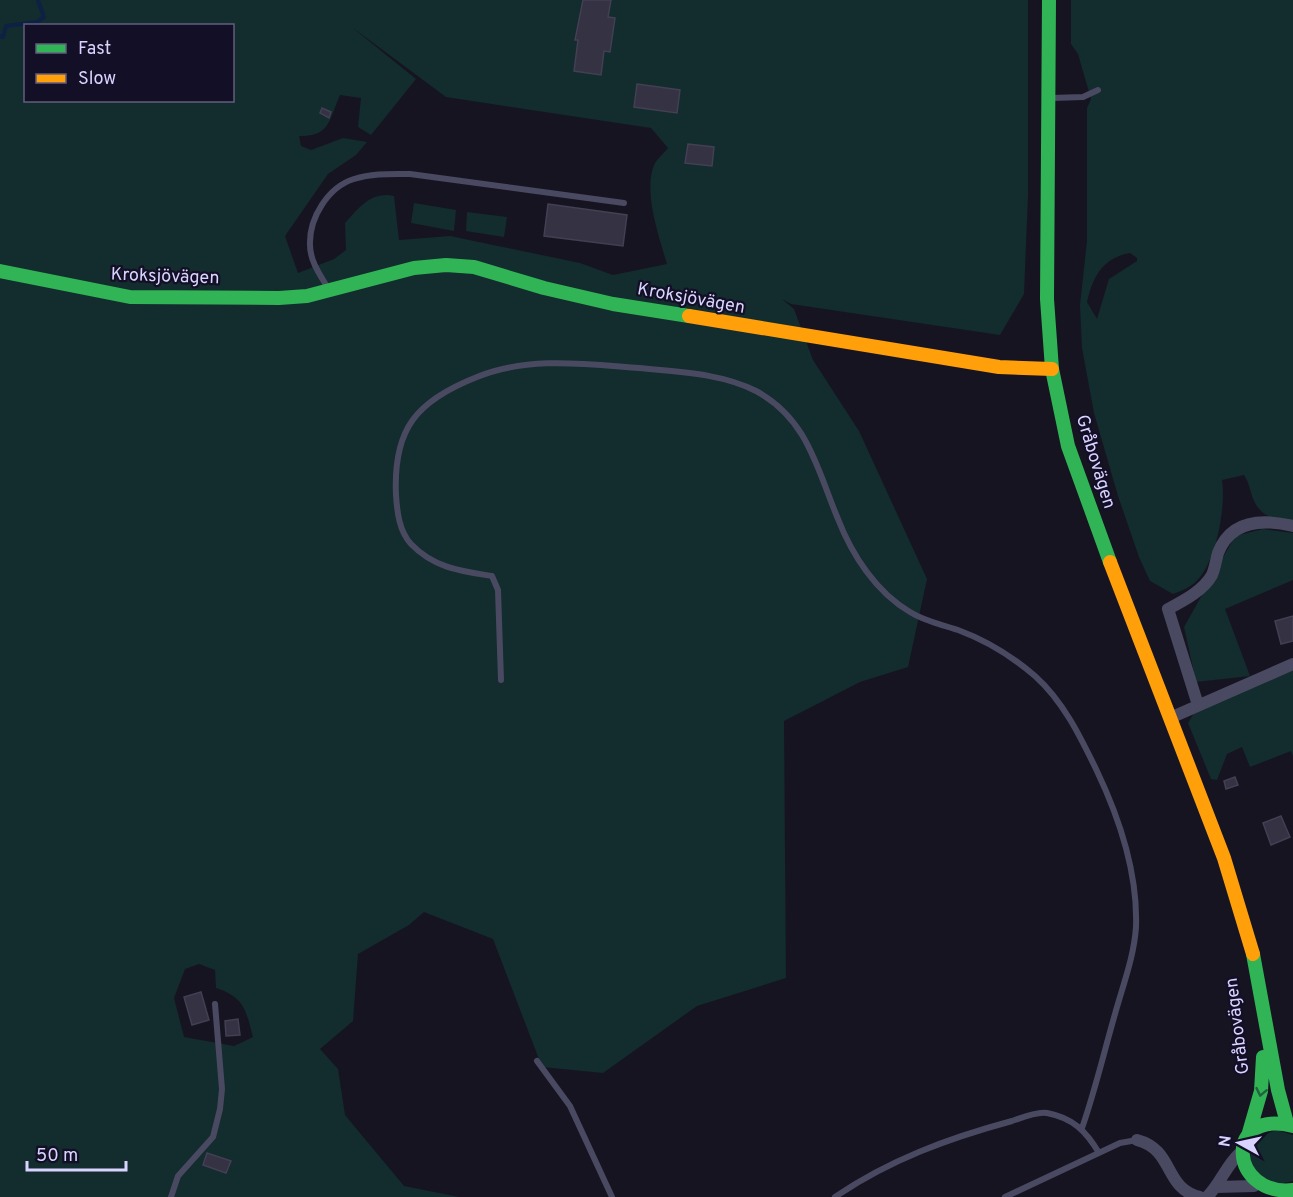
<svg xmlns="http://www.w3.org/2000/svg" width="1293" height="1197" font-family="Overpass,sans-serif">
  <rect width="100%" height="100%" fill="#161421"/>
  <path fill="#132c2d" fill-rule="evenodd" d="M 0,0 L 1028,0 L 1028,195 L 1024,294 L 1000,335 L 791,304 L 782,299 L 794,309 L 813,360 L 859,431 L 927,579 L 908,667 L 860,682 L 784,721 L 786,978 L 697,1006 L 603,1073 L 542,1067 L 493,939 L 424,912 L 409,925 L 358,954 L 353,1021 L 320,1049 L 338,1069 L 345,1115 L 404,1186 L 459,1197 L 0,1197 ZM 26,26 L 232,26 L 232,100 L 26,100 ZM 353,28 L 446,97 L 651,128 L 668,148 C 664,153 658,158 655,163 C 642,189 659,237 667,264 L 613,275 L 580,263 L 450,236 L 399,240 L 394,196 C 371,191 359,208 345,223 L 346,250 L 334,259 L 298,273 L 285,236 L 328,174 L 356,155 L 367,142 L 343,138 L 311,150 L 301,146 L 299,136 C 330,137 329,120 340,95 L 361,98 L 358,127 L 371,135 L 416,79 ZM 199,964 L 215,970 L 216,988 C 244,997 246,1010 253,1037 L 234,1046 L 184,1037 L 174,998 L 185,969 Z
    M 1071,0 L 1293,0 L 1293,524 C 1278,520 1263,518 1255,503 C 1250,493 1250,484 1244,475 L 1222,480 C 1226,505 1217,557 1200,577 C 1193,586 1184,590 1173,594 L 1150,581 L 1139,557 L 1118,496 L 1094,413 L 1082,348 L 1080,305 L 1087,241 L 1087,108 L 1091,99 L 1078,54 L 1071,44 ZM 1130,253 L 1137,258 L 1137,261 L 1109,279 L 1097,319 L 1087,302 C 1093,277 1102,258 1130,253 Z
    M 414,203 L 456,210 L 454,231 L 411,223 Z
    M 467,212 L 507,217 L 504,237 L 466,231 Z
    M 1263,529 L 1293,533 L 1293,580 L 1225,609 L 1250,676 L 1196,682 L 1184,627 L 1235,536 Z
    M 1293,669 L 1293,756 L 1291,751 L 1250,767 L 1242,747 L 1227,754 L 1217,780 L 1211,779 L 1188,723 L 1194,713 Z
    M 1276,1130 L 1293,1135 L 1293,1181 L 1274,1185 C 1239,1177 1243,1141 1276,1130 Z"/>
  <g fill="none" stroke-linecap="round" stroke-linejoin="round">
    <path stroke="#0d2144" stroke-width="4" d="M 0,36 L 3,37 L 6,26 L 37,22 L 44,17 L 38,0"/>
  </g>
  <path fill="#343243" stroke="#433f54" stroke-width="1.5" d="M 583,0 L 611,0 L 608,17 L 615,18 L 610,52 L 604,51 L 601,75 L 574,71 L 578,40 L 575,40 Z
    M 637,84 L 680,90 L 677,113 L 634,107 Z
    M 322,108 L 331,112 L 329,118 L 320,113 Z
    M 688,144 L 714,147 L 712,166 L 685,163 Z
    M 548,204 L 627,215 L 623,246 L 544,236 Z
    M 1293,616 L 1293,641 L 1281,644 L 1275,621 Z
    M 1235,777 L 1238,785 L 1226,789 L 1224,781 Z
    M 1281,816 L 1290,837 L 1271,845 L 1263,823 Z
    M 201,992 L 209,1020 L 192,1025 L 184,997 Z
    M 238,1019 L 240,1035 L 226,1036 L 225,1021 Z
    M 207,1153 L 231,1161 L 226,1173 L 203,1165 Z"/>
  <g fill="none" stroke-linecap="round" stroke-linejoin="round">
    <path stroke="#4a4962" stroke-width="6" d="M 1052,98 L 1083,97 L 1098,90
      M 328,288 C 320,275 310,261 310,245 C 309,218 328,187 354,179 C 373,173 391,174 410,174 L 624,203
      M 501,680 L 498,590 L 492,576 C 461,571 434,568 411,544 C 399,531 397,511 396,495 C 393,429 416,401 477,377 C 529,356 585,364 639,368 C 678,372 721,373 756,391 C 808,419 817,469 838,519 C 852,555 876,592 910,612 C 926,622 941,624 958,630 C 985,640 1013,657 1035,676 C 1063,701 1080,736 1096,769 C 1119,817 1138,872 1136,927 C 1134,957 1123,985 1115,1014 C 1104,1052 1095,1091 1082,1128
      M 537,1061 L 570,1106 L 612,1197
      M 171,1197 L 178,1176 L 213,1137 L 220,1109 L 222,1089 L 215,1004
      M 835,1197 C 889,1160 949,1138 1012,1121 C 1021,1118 1037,1111 1047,1113 C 1073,1118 1086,1131 1099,1153
      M 1005,1197 L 1120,1143 L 1137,1140"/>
    <path stroke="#4a4962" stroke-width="12" d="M 1198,705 L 1168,609 C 1183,601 1203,591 1212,575 C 1215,568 1216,560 1218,553 C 1231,519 1264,519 1293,526
      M 1170,718 L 1293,664
      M 1137,1140 C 1175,1150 1163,1188 1200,1197
      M 1216,1187 L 1254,1186
      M 1207,1197 C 1221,1183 1226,1165 1241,1152"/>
    <path stroke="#30b455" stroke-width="14" d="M 1049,0 L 1047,299 L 1052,369 L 1068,446 L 1110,562
      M 0,271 L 130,297 L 279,298 L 307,296 L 414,268 L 446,265 L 474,267 L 544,288 L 613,304 L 689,316
      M 1253,954 L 1278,1090 L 1287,1123
      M 1293,1126 C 1222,1108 1230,1197 1293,1190
      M 1248,1136 L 1261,1091 L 1263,1057"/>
    <path stroke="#ff9f0a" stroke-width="14" d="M 689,316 L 999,367 L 1052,369
      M 1110,562 L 1224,858 L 1253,954"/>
  </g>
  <defs><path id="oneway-chevron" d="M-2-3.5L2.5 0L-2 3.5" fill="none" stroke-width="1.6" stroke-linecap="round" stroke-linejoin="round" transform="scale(1.5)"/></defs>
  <use stroke="#22623e" href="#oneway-chevron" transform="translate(1261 1092) rotate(102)"/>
  <g text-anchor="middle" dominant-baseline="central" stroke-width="4.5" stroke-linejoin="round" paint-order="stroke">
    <g font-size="18" fill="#d9d4ff" stroke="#130f26">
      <text transform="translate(165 277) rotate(2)">Kroksjövägen</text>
      <text transform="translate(691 299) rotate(10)">Kroksjövägen</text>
      <text transform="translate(1095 462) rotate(73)">Gråbovägen</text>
      <text transform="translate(1238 1026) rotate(-97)">Gråbovägen</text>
    </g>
  </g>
  <rect x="24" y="24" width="210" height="78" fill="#130f26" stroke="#625e7d" stroke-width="1.5"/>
  <rect x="36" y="44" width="30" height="9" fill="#30b455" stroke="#625e7d" stroke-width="1.5"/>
  <text x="78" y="54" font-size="18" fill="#d9d4ff">Fast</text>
  <rect x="36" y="74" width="30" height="9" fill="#ff9f0a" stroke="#625e7d" stroke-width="1.5"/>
  <text x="78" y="84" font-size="18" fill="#d9d4ff">Slow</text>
  <g transform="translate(1239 1143) rotate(278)" stroke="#130f26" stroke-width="4.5" paint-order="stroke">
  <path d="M0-4.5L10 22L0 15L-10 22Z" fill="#d9d4ff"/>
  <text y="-9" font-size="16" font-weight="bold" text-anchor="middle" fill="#d9d4ff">N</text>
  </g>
  <path d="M27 1161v9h99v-9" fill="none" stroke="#d9d4ff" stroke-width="3"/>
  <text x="36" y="1161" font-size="18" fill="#d9d4ff" stroke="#130f26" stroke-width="4.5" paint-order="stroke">50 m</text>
</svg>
